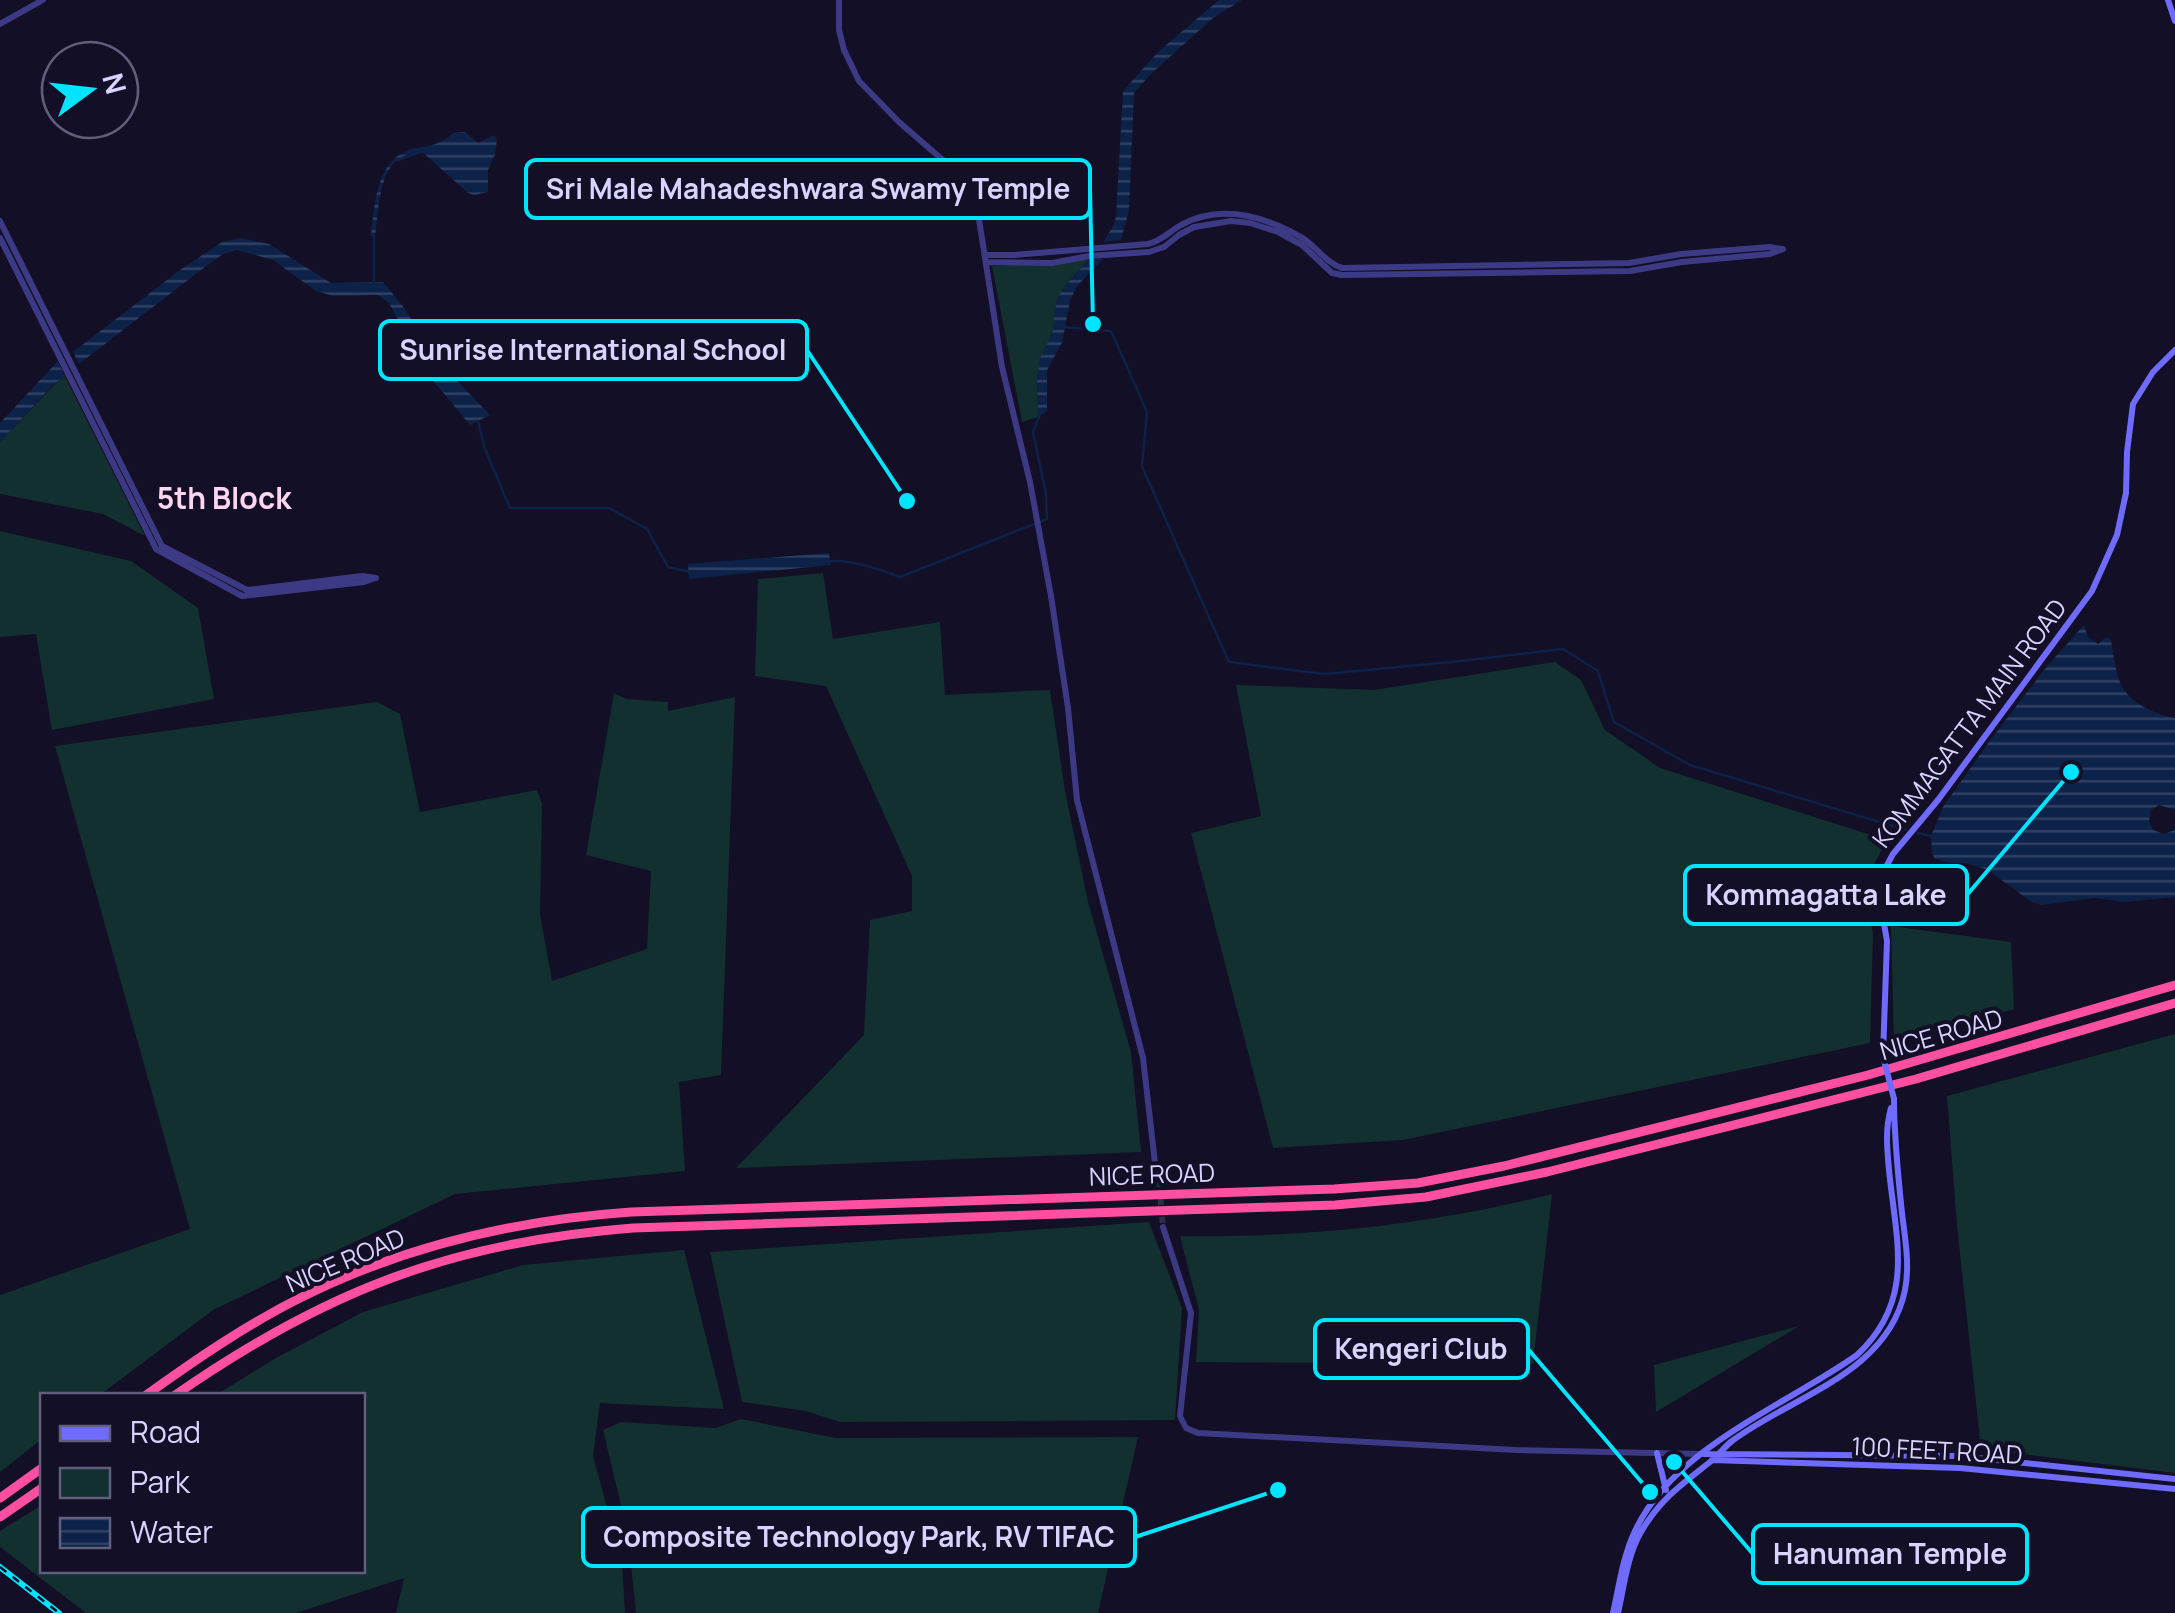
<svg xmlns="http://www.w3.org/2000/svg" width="2175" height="1613" font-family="Manrope,sans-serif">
  <defs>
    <pattern id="water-rules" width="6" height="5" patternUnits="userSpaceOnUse" patternTransform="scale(2.5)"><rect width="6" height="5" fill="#0c2248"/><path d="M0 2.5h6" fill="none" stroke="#2f4163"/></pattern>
  </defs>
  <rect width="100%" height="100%" fill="#130f26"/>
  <path fill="#12302f" d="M 1089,259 L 1065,286 L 1049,343 L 1040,360 L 1037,378 L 1038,417 L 1022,422 L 992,266 L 1038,264 Z
    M 65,377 L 145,536 L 103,514 L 0,494 L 0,442 L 55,384 Z
    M 0,531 L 131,561 L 198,608 L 214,699 L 52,730 L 36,634 L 0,637 Z
    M 823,573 L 833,639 L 940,622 L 945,695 L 1050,690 L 1065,791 L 1088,902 L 1131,1052 L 1141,1152 L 736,1168 L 864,1035 L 870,920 L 912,911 L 912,876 L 826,686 L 755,676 L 758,579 Z
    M 1555,662 L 1581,680 L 1605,730 L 1660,768 L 1887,840 L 1863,885 L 1873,933 L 1870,1043 L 1403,1140 L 1273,1148 L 1191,833 L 1261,816 L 1236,685 L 1374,690 Z
    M 614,693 L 626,699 L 668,702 L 668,711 L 735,697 L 721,1075 L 679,1082 L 685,1171 L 455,1194 L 213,1310 L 100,1395 L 42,1396 L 42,1439 L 0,1472 L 0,1295 L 190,1229 L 55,746 L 377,702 L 400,714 L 420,812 L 537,790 L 542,803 L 540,914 L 552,981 L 647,949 L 651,871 L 586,855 Z
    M 1891,926 L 2011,942 L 2014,1009 L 1894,1043 Z
    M 2175,1034 L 2175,1473 L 1981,1449 L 1957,1225 L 1947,1096 Z
    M 1552,1194 L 1533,1364 L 1196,1362 L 1199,1310 L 1180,1236 C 1306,1238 1429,1225 1552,1194 Z
    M 1149,1222 L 1182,1308 L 1175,1420 L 840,1422 L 806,1411 L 742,1402 L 710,1252 Z
    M 684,1250 L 724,1409 L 600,1403 L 593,1456 L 622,1562 L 625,1613 L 396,1613 L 404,1578 L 296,1613 L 86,1613 L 0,1547 L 0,1531 L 42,1505 L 42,1570 L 362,1570 L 362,1396 L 216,1395 L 274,1359 L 363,1312 L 523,1265 Z
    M 1799,1326 L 1656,1412 L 1654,1365 Z
    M 741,1419 L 836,1438 L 1138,1437 L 1098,1613 L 636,1613 L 628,1534 L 603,1430 L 621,1422 L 715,1428 Z"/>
  <path fill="url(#water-rules)" d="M 1219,0 L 1242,0 L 1213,18 L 1152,73 L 1134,93 L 1129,210 L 1121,240 L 1103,242 L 1114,225 L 1116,216 L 1123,91 L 1158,52 Z
    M 465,132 L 478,143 L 494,135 L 497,139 L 495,155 L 488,170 L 488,192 L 474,195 L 468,193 L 421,151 C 410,154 399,156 392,165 C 379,181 377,219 375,239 L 371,236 C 375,203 376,156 416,148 C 430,146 442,144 453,133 Z
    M 240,238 L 269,244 L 331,283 L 383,282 L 402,305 L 439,362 L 490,415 L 470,425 L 405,347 L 400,323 L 389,303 L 378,295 L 334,296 L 316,291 L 273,260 L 237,250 L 223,254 L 201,270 L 79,364 L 73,352 L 180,270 L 222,242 Z
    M 1089,259 L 1103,259 L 1077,286 L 1070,301 L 1062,343 L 1047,370 L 1047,411 L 1038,417 L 1037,378 L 1040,359 L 1052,334 L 1057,299 L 1065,286 Z
    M 58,361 L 65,377 L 54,384 L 0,442 L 0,423 Z
    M 829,553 L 831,565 L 689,579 L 688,564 Z
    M 2084,625 L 2088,637 L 2098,644 L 2106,637 L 2111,640 C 2113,654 2115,669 2120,682 C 2127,702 2156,715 2175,718 L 2175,810 L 2159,805 L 2151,810 L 2149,821 L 2153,830 L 2164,834 L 2175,830 L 2175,897 L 2125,902 L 2095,898 L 2041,905 L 2030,901 L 1988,870 L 1965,863 L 1949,863 L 1935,859 L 1932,853 L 1931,836 L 1943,807 L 1991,739 L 2048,665 Z"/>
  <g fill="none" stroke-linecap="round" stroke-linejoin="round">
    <path stroke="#0c2248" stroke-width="2.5" d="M 398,160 L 423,151
      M 374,235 L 374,282
      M 1064,327 L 1111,331 L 1147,412 L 1142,466 L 1229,662 L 1324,674 L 1452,662 L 1563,649 L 1598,671 L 1614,722 L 1690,765 L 1906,830
      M 478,421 L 485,449 L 510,508 L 609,508 L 647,529 L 668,567 L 691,572
      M 829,561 C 854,560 876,568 900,577 L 1047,519 L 1046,494 L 1033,432 L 1041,412
      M 1918,833 L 1931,836"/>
    <path stroke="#312d47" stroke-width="6" stroke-dasharray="6 3" stroke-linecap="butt" d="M 1159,1181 L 1163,1227"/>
    <path stroke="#3d3a85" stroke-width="6" d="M 839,0 L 839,30 L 844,50 L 859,81 L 899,122 L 974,187 L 1002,367 L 1030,482 L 1051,596 L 1068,708 L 1077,800 L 1143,1058 L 1155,1163 L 1159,1181
      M 0,24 L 43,0
      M 0,221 L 162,546 L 247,590 L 362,576 L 376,578
      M 0,238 L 156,549 L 242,596 L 364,582 L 375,578
      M 985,255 L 1014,255 L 1148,244 C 1161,241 1169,232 1181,225 C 1220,204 1263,216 1299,236 C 1315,244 1325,263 1342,268 L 1629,263 L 1681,254 L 1770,247 L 1782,249
      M 986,262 L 1052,263 L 1089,256 L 1149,252 L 1164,247 L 1179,235 L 1194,227 L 1231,221 L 1250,223 L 1278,232 L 1302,245 L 1332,273 L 1342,275 L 1630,271 L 1682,262 L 1770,254 L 1783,249
      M 1163,1227 L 1191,1313 L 1180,1416 L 1186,1428 L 1198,1433 L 1516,1450 L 1701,1454"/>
    <path stroke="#6f6bff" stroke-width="6" d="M 2168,0 L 2175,21
      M 1883,1056 L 1887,941 L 1879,895 L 1880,878 L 1893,854 L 1938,800 L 2092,591 L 2117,535 L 2126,493 L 2127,452 L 2133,404 L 2153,372 L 2175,350
      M 1657,1453 L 1666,1490
      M 1704,1454 L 1958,1456 L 2175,1479
      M 1712,1460 L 1960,1468 L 2175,1489
      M 1613,1613 C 1619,1586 1623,1556 1635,1531 C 1674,1447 1785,1406 1857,1355 C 1916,1300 1896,1241 1889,1170 C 1887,1148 1885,1129 1891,1108
      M 1618,1613 C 1624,1587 1627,1556 1641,1532 C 1660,1499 1681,1485 1710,1462 C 1718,1456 1724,1447 1732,1441 C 1792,1396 1888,1374 1905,1290 C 1910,1265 1905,1238 1902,1213 C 1898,1175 1894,1138 1894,1099"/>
    <path stroke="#ff4fa3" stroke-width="9" d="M 145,1396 C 195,1360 246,1325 300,1298 C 404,1246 516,1220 631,1212 L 1334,1189 L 1418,1183 L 1504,1166 L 1868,1075 L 2175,985
      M 174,1396 C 323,1292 451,1242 633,1228 L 1335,1205 L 1426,1197 L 1547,1172 L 1916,1079 L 2175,1003
      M 0,1498 L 42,1468
      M 0,1517 L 42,1488"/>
    <defs>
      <path id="rail" d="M 0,1567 L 59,1613"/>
    </defs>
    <use href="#rail" stroke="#00e5ff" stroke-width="6"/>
    <use href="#rail" stroke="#130f26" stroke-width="2.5" stroke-dasharray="8" stroke-linecap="butt"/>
    <path stroke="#6f6bff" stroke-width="6" d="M 1883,1056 L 1894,1099"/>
  </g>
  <g text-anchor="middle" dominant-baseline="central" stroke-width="8" stroke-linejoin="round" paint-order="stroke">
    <g font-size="25" fill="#d9d4ff" stroke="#130f26">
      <text transform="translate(1969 723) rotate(-53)">KOMMAGATTA MAIN ROAD</text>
      <text transform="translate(1941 1034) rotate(-16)">NICE ROAD</text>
      <text transform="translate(1152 1174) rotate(-2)">NICE ROAD</text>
      <text transform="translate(345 1260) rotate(-23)">NICE ROAD</text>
      <text transform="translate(1937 1450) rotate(3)">100 FEET ROAD</text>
    </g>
    <g font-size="30" font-weight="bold" fill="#ffd6f0" stroke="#130f26">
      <text x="224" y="497">5th Block</text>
    </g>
  </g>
  <path fill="none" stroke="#00e5ff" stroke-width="4" d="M1093 324L1090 189M907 501L807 350M2071 772L1967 895M1650 1492L1528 1349M1278 1490L1135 1537M1674 1462L1753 1554"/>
  <g fill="#00e5ff" stroke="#130f26" stroke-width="4">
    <circle cx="1093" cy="324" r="10"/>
    <circle cx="907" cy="501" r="10"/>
    <circle cx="2071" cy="772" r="10"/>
    <circle cx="1650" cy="1492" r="10"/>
    <circle cx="1278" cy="1490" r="10"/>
    <circle cx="1674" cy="1462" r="10"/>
  </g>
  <g fill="#130f26" stroke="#00e5ff" stroke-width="4">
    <rect x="526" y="160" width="564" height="58" rx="10"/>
    <rect x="380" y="321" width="427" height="58" rx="10"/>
    <rect x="1685" y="866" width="282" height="58" rx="10"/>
    <rect x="1315" y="1320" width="213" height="58" rx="10"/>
    <rect x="583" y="1508" width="552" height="58" rx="10"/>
    <rect x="1753" y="1525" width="274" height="58" rx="10"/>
  </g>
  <g font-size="28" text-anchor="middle" font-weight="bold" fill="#d9d4ff">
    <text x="808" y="199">Sri Male Mahadeshwara Swamy Temple</text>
    <text x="593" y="360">Sunrise International School</text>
    <text x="1826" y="905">Kommagatta Lake</text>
    <text x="1421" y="1359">Kengeri Club</text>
    <text x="859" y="1547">Composite Technology Park, RV TIFAC</text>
    <text x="1890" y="1564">Hanuman Temple</text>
  </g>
  <rect x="40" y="1393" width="325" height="180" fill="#130f26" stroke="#625e7d" stroke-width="2.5"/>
  <rect x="60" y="1426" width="50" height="15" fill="#6f6bff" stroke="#625e7d" stroke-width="2.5"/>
  <text x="130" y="1443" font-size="30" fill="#d9d4ff">Road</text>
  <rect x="60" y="1468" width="50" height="30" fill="#12302f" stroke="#625e7d" stroke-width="2.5"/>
  <text x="130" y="1493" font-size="30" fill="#d9d4ff">Park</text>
  <rect x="60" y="1518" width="50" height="30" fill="url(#water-rules)" stroke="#625e7d" stroke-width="2.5"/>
  <text x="130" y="1543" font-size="30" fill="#d9d4ff">Water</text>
  <g transform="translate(90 90) rotate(75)"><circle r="48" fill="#130f26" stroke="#625e7d" stroke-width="2.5"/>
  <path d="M0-8L18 38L0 25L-18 38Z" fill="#00e5ff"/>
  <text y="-15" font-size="28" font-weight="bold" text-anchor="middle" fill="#d9d4ff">N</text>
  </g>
</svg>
